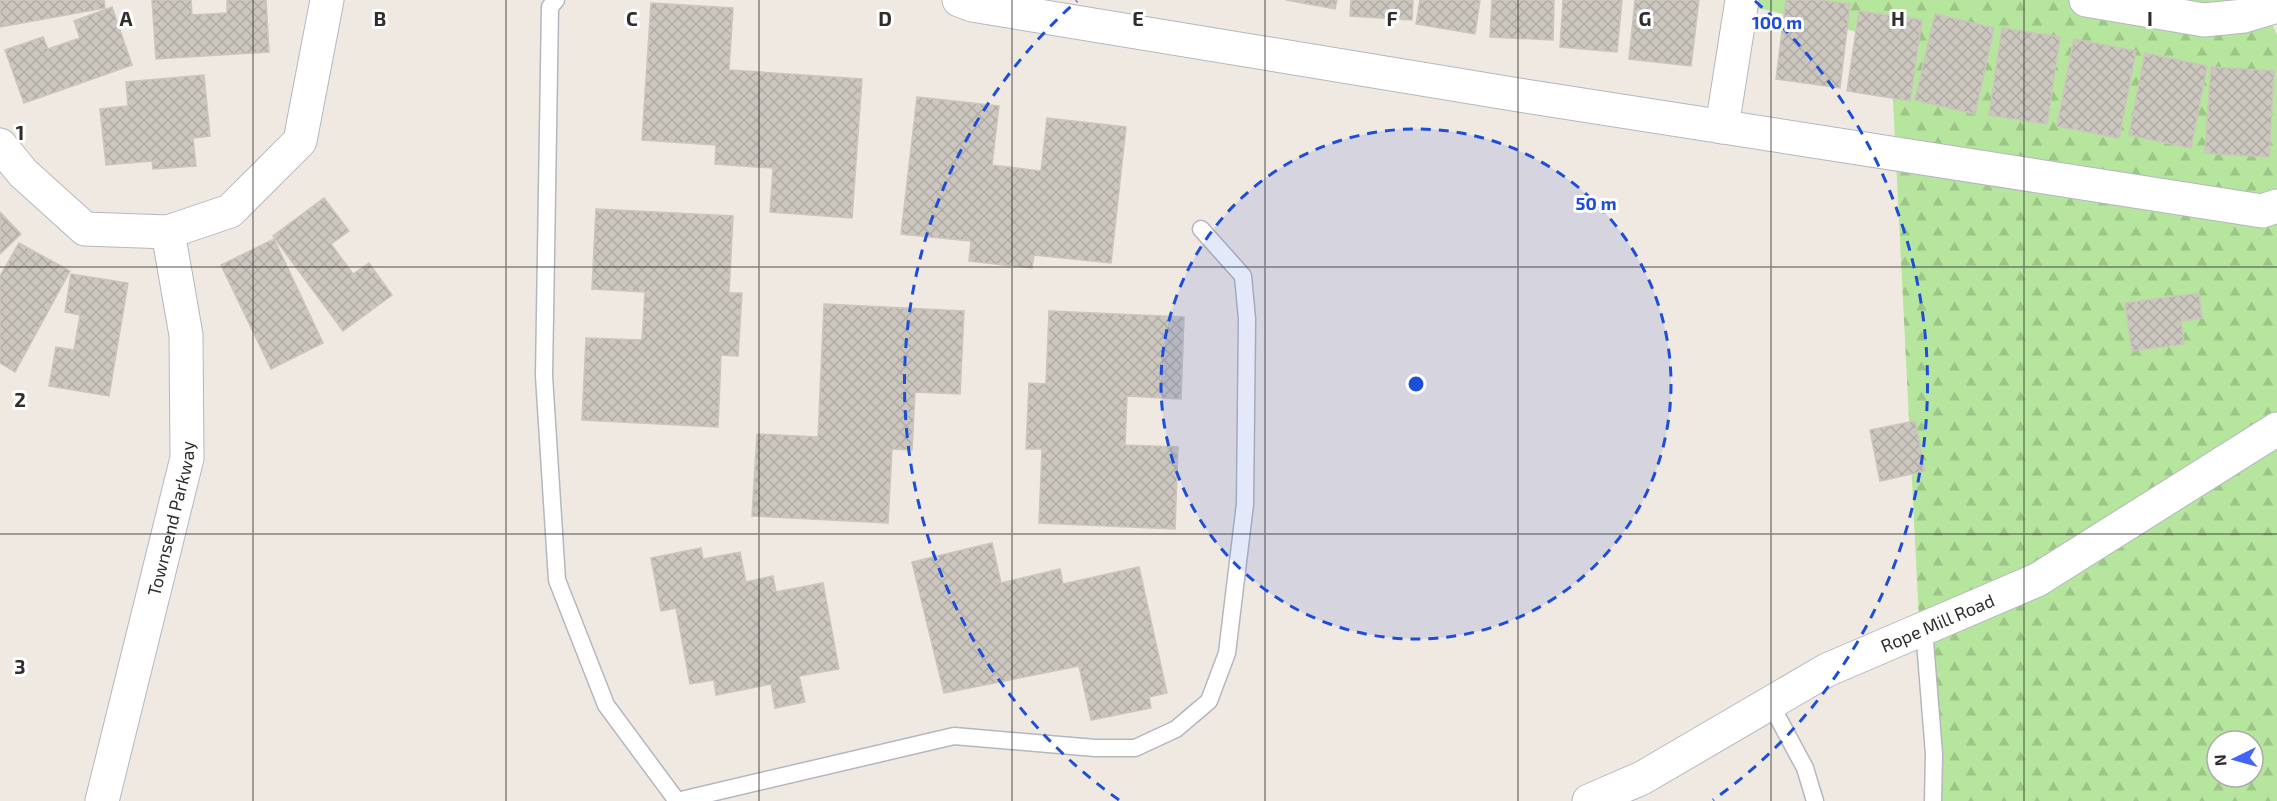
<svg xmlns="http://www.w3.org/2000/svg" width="2277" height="801" font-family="'Exo 2',sans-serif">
  <defs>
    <pattern id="forest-firs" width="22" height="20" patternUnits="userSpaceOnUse" patternTransform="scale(1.5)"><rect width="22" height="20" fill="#b6e59e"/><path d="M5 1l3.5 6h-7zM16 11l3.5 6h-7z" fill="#9dc588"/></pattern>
    <pattern id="building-cross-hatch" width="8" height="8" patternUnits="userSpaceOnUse" patternTransform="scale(1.5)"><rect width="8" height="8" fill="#cbc7bf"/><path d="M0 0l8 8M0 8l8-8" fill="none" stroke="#afaba4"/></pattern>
  </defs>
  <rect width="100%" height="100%" fill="#efe9e1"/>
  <path fill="url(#forest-firs)" fill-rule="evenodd" d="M 1725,0 L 2261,0 L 2277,35 L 2277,801 L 1928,801 L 1890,40 ZM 2217,741 L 2253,741 L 2253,777 L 2217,777 Z"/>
  <path fill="url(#building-cross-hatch)" stroke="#cbc5ba" stroke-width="1.5" d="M 0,0 L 104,0 L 105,8 L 0,27 Z
    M 152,0 L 191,0 L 192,15 L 227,13 L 227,0 L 266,0 L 269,52 L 156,59 Z
    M 1286,0 L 1337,0 L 1335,9 Z
    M 1351,0 L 1413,0 L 1412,20 L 1350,16 Z
    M 1420,0 L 1480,0 L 1475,34 L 1416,24 Z
    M 1492,0 L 1554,0 L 1553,40 L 1490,37 Z
    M 1563,0 L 1622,0 L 1617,52 L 1560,47 Z
    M 1635,0 L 1699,0 L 1691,66 L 1629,59 Z
    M 1786,0 L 1818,0 L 1850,4 L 1840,88 L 1776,79 Z
    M 651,3 L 733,8 L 729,70 L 862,79 L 852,218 L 770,212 L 773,168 L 715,164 L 716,145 L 642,140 Z
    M 112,7 L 132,65 L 24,103 L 5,50 L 43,37 L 48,49 L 80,38 L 74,21 Z
    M 1859,11 L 1922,20 L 1910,101 L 1847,91 Z
    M 1935,14 L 1994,28 L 1975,114 L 1915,100 Z
    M 2002,28 L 2060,37 L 2047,124 L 1989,115 Z
    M 2074,39 L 2136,51 L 2119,138 L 2057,126 Z
    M 2145,53 L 2207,66 L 2191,148 L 2129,135 Z
    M 2211,67 L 2274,71 L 2269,157 L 2205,153 Z
    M 204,75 L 210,136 L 193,138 L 196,166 L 153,169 L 152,161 L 106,165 L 100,109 L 128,106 L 126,82 Z
    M 917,97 L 999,106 L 992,165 L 1041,171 L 1047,118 L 1126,127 L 1111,263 L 1034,255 L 1032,268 L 969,261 L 971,241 L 901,234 Z
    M 324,198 L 349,231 L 331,244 L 353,274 L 369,263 L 392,295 L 343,331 L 273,236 Z
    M 596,209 L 733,216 L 729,293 L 742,293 L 738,356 L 721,355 L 718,427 L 582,420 L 586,338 L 642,340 L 645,292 L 592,289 Z
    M 0,212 L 21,234 L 0,254 Z
    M 274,239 L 323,343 L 271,369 L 221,265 Z
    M 19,243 L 70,271 L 15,372 L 0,363 L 0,276 Z
    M 71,274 L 128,283 L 109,396 L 49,386 L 56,347 L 74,350 L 80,315 L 65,312 Z
    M 2199,293 L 2202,318 L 2181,321 L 2184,344 L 2132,351 L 2125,303 Z
    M 824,304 L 964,311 L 960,394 L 915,392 L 912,450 L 892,449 L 888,523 L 752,516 L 757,434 L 818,437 Z
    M 1049,311 L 1184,317 L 1181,399 L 1127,396 L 1125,445 L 1178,447 L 1175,529 L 1039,523 L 1042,449 L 1026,449 L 1029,383 L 1046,384 Z
    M 1915,421 L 1925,471 L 1880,481 L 1870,430 Z
    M 992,543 L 1001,583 L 1060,569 L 1063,584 L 1139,567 L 1167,693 L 1149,697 L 1151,708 L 1091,720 L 1079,666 L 944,693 L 912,562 Z
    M 701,548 L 703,559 L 740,552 L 746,582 L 773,576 L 776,592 L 823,583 L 839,669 L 799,676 L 805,702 L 775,708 L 771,684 L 716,695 L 714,680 L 690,684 L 676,608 L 661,611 L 651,558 Z"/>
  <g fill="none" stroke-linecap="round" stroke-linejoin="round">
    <defs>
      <path id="lane" d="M 556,0 L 550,7 L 544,376 L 557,580 L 606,705 L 677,801
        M 1924,629 L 1934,754 L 1933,801
        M 1770,703 L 1805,768 L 1815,801
        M 677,801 L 954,736 L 1095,748 L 1135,748 L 1176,729 L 1209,701 L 1227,653 L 1245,504 L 1247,319 L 1243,276 L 1201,229"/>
      <g id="street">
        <path d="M 959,0 L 972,5 L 1525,96 L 2262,211 L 2277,206"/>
        <path d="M 2086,0 L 2204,20 L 2244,16 L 2277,6"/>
        <path d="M 1722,127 L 1742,0"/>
        <path d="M 0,145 L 23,173 L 85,229 L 168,232 L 230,211 L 300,141 L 327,0"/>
        <path id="s1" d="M 102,801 L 187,458 L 186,335 L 168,232"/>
        <path id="s2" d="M 1589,801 L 1642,778 L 1827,670 L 2037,580 L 2277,429"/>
      </g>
    </defs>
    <use href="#lane" stroke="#b4b7c1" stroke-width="19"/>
    <use href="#street" stroke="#b4b7c1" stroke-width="35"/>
    <use href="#lane" stroke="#fff" stroke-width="16"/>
    <use href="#street" stroke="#fff" stroke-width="33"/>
  </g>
  <path fill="none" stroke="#2e2e2e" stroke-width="1.5" stroke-opacity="0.55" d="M 253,0 L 253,801M 506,0 L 506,801M 759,0 L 759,801M 1012,0 L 1012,801M 1265,0 L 1265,801M 1518,0 L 1518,801M 1771,0 L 1771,801M 2024,0 L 2024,801M 0,267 L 2277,267M 0,534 L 2277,534"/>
  <circle cx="1416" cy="384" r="255" fill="#1d4ed8" fill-opacity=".12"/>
  <g fill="none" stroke="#1d4ed8" stroke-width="3" stroke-dasharray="10 8">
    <circle cx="1416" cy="384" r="255"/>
    <path d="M1119 800A511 511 0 0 1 1077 1M1755 1A511 511 0 0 1 1713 800"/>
  </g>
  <g text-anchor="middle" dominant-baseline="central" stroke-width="6" stroke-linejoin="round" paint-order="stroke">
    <g font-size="18" fill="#2e2e2e" stroke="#fff">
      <text stroke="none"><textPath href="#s1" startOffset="291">Townsend Parkway</textPath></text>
      <text stroke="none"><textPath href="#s2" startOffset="392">Rope Mill Road</textPath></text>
    </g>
  </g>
  <g font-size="20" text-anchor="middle" font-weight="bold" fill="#2e2e2e" stroke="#fff" stroke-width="6" stroke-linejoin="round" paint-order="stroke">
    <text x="126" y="26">A</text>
    <text x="380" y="26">B</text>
    <text x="632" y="26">C</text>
    <text x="885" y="26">D</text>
    <text x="1138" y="26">E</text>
    <text x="1392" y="26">F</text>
    <text x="1645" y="26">G</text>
    <text x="1898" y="26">H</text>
    <text x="2150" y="26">I</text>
    <text x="20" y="140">1</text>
    <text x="20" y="407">2</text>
    <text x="20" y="674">3</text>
  </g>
  <circle cx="1416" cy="384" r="9" fill="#1d4ed8" stroke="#fff" stroke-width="3"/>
  <g font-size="18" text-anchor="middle" font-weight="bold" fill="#1d4ed8" stroke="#fff" stroke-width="6" stroke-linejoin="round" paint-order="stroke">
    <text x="1777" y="29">100 m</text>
    <text x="1596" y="210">50 m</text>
  </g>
  <g transform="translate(2235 759) rotate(265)"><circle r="28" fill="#ffffff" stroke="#ababab" stroke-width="1.5"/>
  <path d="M0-4.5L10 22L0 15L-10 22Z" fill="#4264fb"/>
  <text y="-9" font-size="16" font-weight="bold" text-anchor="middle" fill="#2e2e2e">N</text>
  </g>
</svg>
